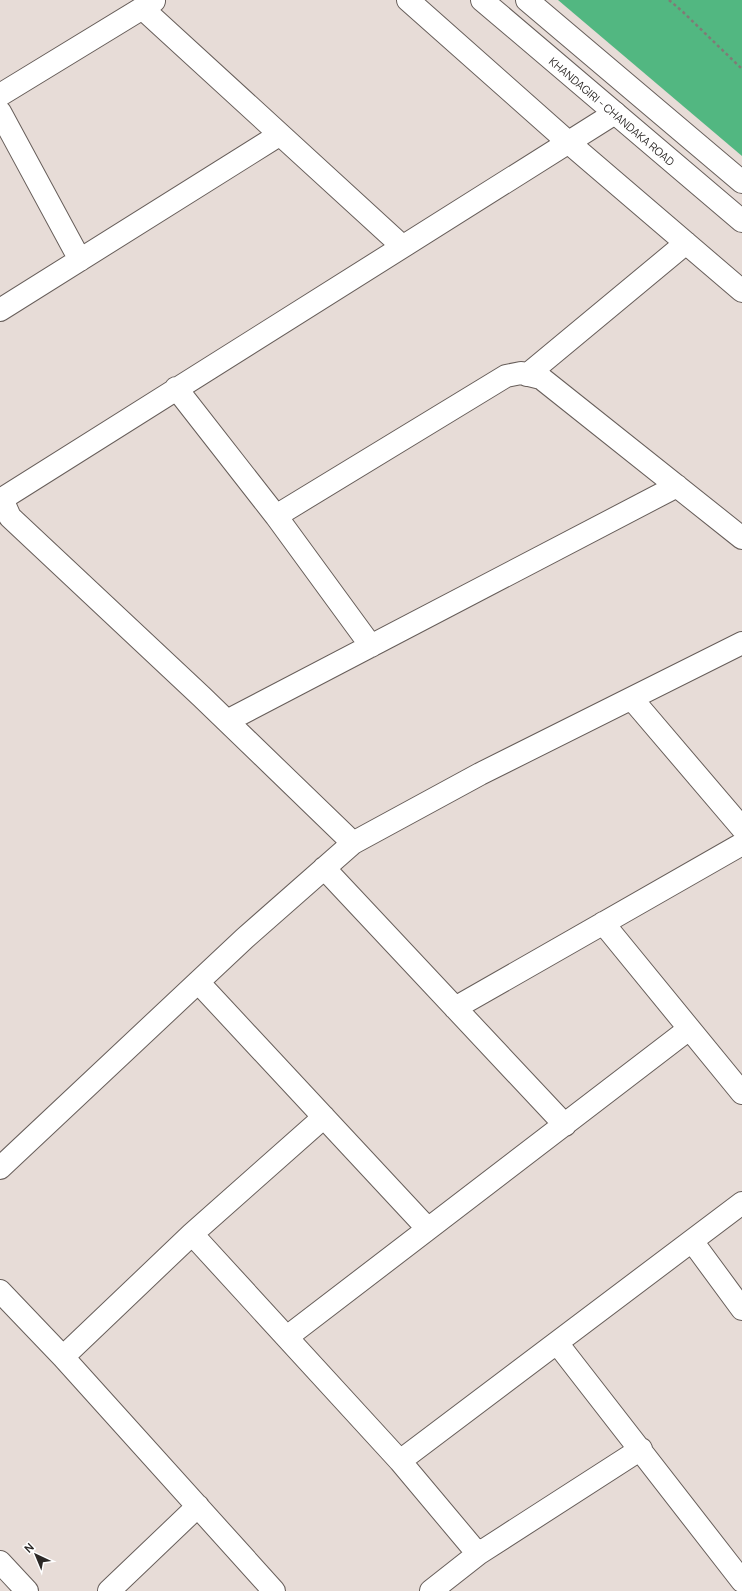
<svg xmlns="http://www.w3.org/2000/svg" width="742" height="1591" font-family="Manrope,sans-serif">
  <rect width="100%" height="100%" fill="#e7dcd7"/>
  <path fill="#52b781" d="M 558,0 L 742,0 L 742,156 Z"/>
  <g fill="none" stroke-linecap="round" stroke-linejoin="round">
    <defs>
      <path id="street" d="M 408,0 L 568,142 L 742,291
        M 142,8 L 402,246
        M 0,95 L 154,1
        M 0,112 L 80,260
        M 0,310 L 279,135
        M 527,375 L 686,243
        M 176,388 L 276,516 L 371,646
        M 276,516 L 506,376 L 521,373 L 541,378 L 742,538
        M 632,699 L 742,828
        M 227,721 L 677,486
        M 353,843 L 202,697 L 10,517 L 2,499 L 615,113
        M 324,868 L 565,1125
        M 603,923 L 742,1093
        M 198,982 L 428,1229
        M 455,1008 L 742,844
        M 0,1168 L 245,938 L 353,843 L 480,774 L 742,643
        M 192,1234 L 324,1117
        M 692,1241 L 742,1309
        M 0,1291 L 63,1357 L 274,1591
        M 287,1337 L 689,1029
        M 557,1343 L 742,1581
        M 63,1357 L 192,1234 L 400,1461 L 478,1554 L 431,1591
        M 400,1461 L 742,1203
        M 478,1554 L 641,1449
        M 0,1562 L 27,1591
        M 109,1591 L 198,1506"/>
      <g id="primary">
        <path id="s1" d="M 482,0 L 742,221"/>
        <path d="M 527,0 L 742,182"/>
      </g>
    </defs>
    <use href="#street" stroke="#675e5a" stroke-width="24"/>
    <use href="#primary" stroke="#675e5a" stroke-width="24"/>
    <path stroke="#817a76" stroke-width="2.5" stroke-dasharray="3 3" stroke-linecap="butt" d="M 669,0 L 683,12 L 742,69"/>
    <use href="#street" stroke="#fff" stroke-width="22"/>
    <use href="#primary" stroke="#fff" stroke-width="22"/>
  </g>
  <g text-anchor="middle" dominant-baseline="central" stroke-width="3.5" stroke-linejoin="round" paint-order="stroke">
    <g font-size="11" fill="#2b2725" stroke="#fff">
      <text stroke="none"><textPath href="#s1" startOffset="171">KHANDAGIRI - CHANDAKA ROAD</textPath></text>
    </g>
  </g>
  <g transform="translate(36 1555) rotate(316)" stroke="#ffffff" stroke-width="3" paint-order="stroke">
  <path d="M0-3L7 15L0 10L-7 15Z" fill="#2b2725"/>
  <text y="-6" font-size="11" font-weight="bold" text-anchor="middle" fill="#2b2725">N</text>
  </g>
</svg>
